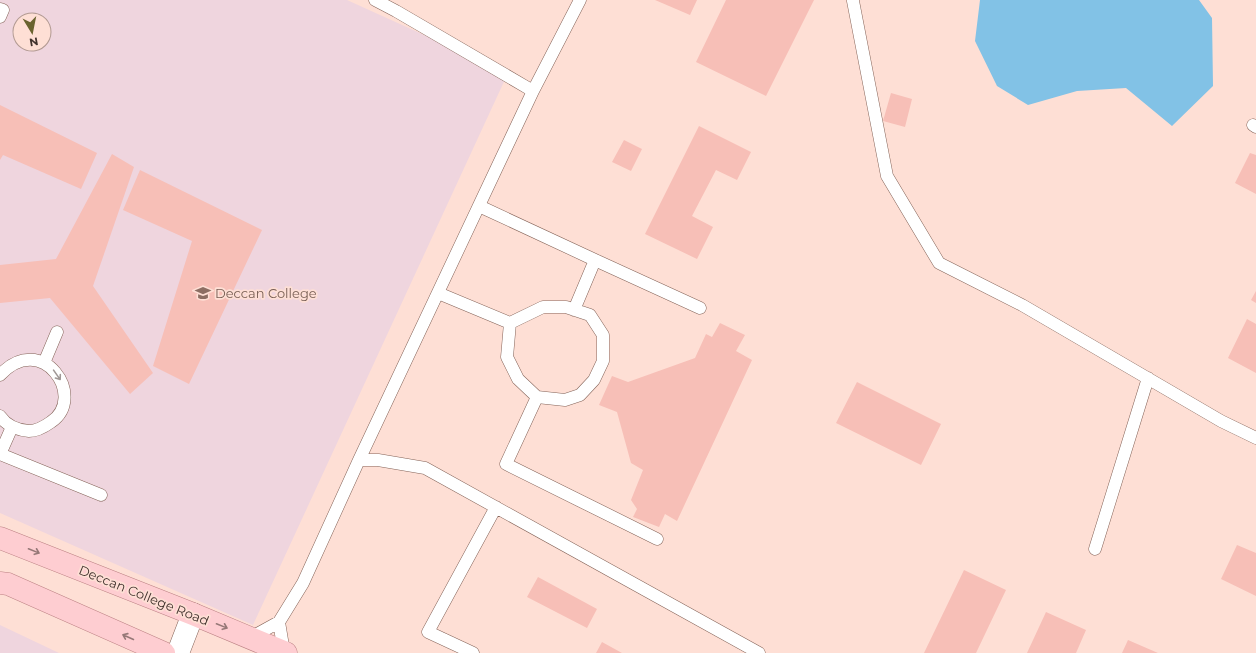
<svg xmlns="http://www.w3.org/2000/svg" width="1256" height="653" font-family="Montserrat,sans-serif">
  <rect width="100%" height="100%" fill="#fedfd5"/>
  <path fill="#efd5de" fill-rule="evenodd" d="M 0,0 L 347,0 L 508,73 L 253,625 L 0,513 ZM 20,20 L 44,20 L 44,44 L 20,44 Z
    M 0,625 L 59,653 L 0,653 Z"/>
  <path fill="#82c2e6" d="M 980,0 L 1199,0 L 1212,18 L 1213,86 L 1172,126 L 1126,88 L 1077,91 L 1028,105 L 997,86 L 975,41 Z"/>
  <path fill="#f7bfb7" d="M 655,0 L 697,0 L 690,15 Z
    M 726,0 L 814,0 L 766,96 L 696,62 Z
    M 891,93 L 912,99 L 905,127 L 883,121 Z
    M 0,105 L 97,153 L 81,189 L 3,155 L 0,160 Z
    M 699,126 L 751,152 L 737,180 L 716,170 L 692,216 L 713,227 L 697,259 L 645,234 Z
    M 624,140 L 642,149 L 631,171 L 612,162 Z
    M 1250,153 L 1256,155 L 1256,194 L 1235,183 Z
    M 112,154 L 134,167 L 93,286 L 153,373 L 130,394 L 50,298 L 0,303 L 0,265 L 56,259 Z
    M 140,170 L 262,230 L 189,384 L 153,366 L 192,241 L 123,210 Z
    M 1256,291 L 1256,303 L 1251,300 Z
    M 1247,319 L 1256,324 L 1256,373 L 1228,358 Z
    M 720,323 L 745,335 L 736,351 L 752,360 L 677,521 L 665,514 L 659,527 L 633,517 L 637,509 L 631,500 L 643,470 L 631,463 L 617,412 L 599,405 L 612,376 L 628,382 L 695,358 L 706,334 L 712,337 Z
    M 857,382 L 941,424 L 921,465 L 836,423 Z
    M 1237,545 L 1256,553 L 1256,596 L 1221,579 Z
    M 964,570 L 1006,590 L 976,653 L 924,653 Z
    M 538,577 L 597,609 L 587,628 L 527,597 Z
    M 1046,612 L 1086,630 L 1076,653 L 1027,653 Z
    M 1128,640 L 1158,653 L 1122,653 Z
    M 602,642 L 622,653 L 596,653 Z"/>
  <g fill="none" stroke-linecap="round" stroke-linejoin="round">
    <defs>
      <path id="service" d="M 375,0 L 396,11 L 533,91
        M 853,1 L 887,176 L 939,263 L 1022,305 L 1221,421 L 1256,438
        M 0,9 L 3,10 L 0,17
        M 1253,125 L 1256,127
        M 479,206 L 595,260 L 574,310
        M 595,260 L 700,308
        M 438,293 L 510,323 L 507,357 L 518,379 L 537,397 L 565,400 L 580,395 L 594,380 L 603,361 L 603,335 L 590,315 L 566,307 L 543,307 L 510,323
        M 44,363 L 57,332
        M 0,375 C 42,330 88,397 51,422 C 44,427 37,431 29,431 C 17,430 6,425 0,416
        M 537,397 L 506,464 L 657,539
        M 12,427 L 0,454 L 101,495
        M 359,460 L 378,460 L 425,468 L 759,653
        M 1095,549 L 1148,378
        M 279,622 L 284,652
        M 250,638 L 279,622 L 303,583 L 359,460 L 533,91 L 580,0
        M 473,653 L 428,632 L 496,507"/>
      <path id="tertiary" d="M 178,653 L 193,614"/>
      <path id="primary" d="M 0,538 L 193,614 L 286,653
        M 0,583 L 8,584 L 164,653"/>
    </defs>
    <use href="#service" stroke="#846358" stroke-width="13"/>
    <use href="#tertiary" stroke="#846358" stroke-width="23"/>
    <use href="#primary" stroke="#bc8184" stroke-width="23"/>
    <use href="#service" stroke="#fff" stroke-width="12"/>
    <use href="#tertiary" stroke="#fff" stroke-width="22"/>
    <use href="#primary" stroke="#fecdd1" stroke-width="22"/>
  </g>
  <defs><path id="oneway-shaft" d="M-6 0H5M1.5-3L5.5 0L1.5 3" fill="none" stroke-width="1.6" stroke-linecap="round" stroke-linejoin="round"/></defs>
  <use stroke="#a09896" href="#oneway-shaft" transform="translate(57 375) rotate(55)"/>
  <g stroke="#967877">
    <use href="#oneway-shaft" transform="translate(34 551) rotate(22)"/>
    <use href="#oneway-shaft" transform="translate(222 626) rotate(22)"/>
    <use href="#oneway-shaft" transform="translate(128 637) rotate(-156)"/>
  </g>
  <defs>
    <symbol id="university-bare" viewBox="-9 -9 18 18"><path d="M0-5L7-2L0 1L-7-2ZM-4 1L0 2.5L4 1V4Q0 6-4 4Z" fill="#8d6e63" stroke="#fedfd5" stroke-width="2.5" paint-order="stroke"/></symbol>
  </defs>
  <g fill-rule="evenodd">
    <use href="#university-bare" x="192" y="282" width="22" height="22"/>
  </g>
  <g text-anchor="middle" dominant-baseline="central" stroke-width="3.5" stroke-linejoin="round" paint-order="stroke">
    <g font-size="13" fill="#785e54" stroke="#fedfd5" text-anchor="start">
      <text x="215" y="293">Deccan College</text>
    </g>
    <g font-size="13" fill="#41322d" stroke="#fedfd5">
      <text transform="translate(144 595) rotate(22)">Deccan College Road</text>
    </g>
  </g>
  <g transform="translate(32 32) rotate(170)"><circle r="19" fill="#fedfd5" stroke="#b29a92"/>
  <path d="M0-3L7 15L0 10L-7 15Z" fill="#6a632f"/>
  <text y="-6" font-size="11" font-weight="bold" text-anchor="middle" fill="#41322d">N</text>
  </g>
</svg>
